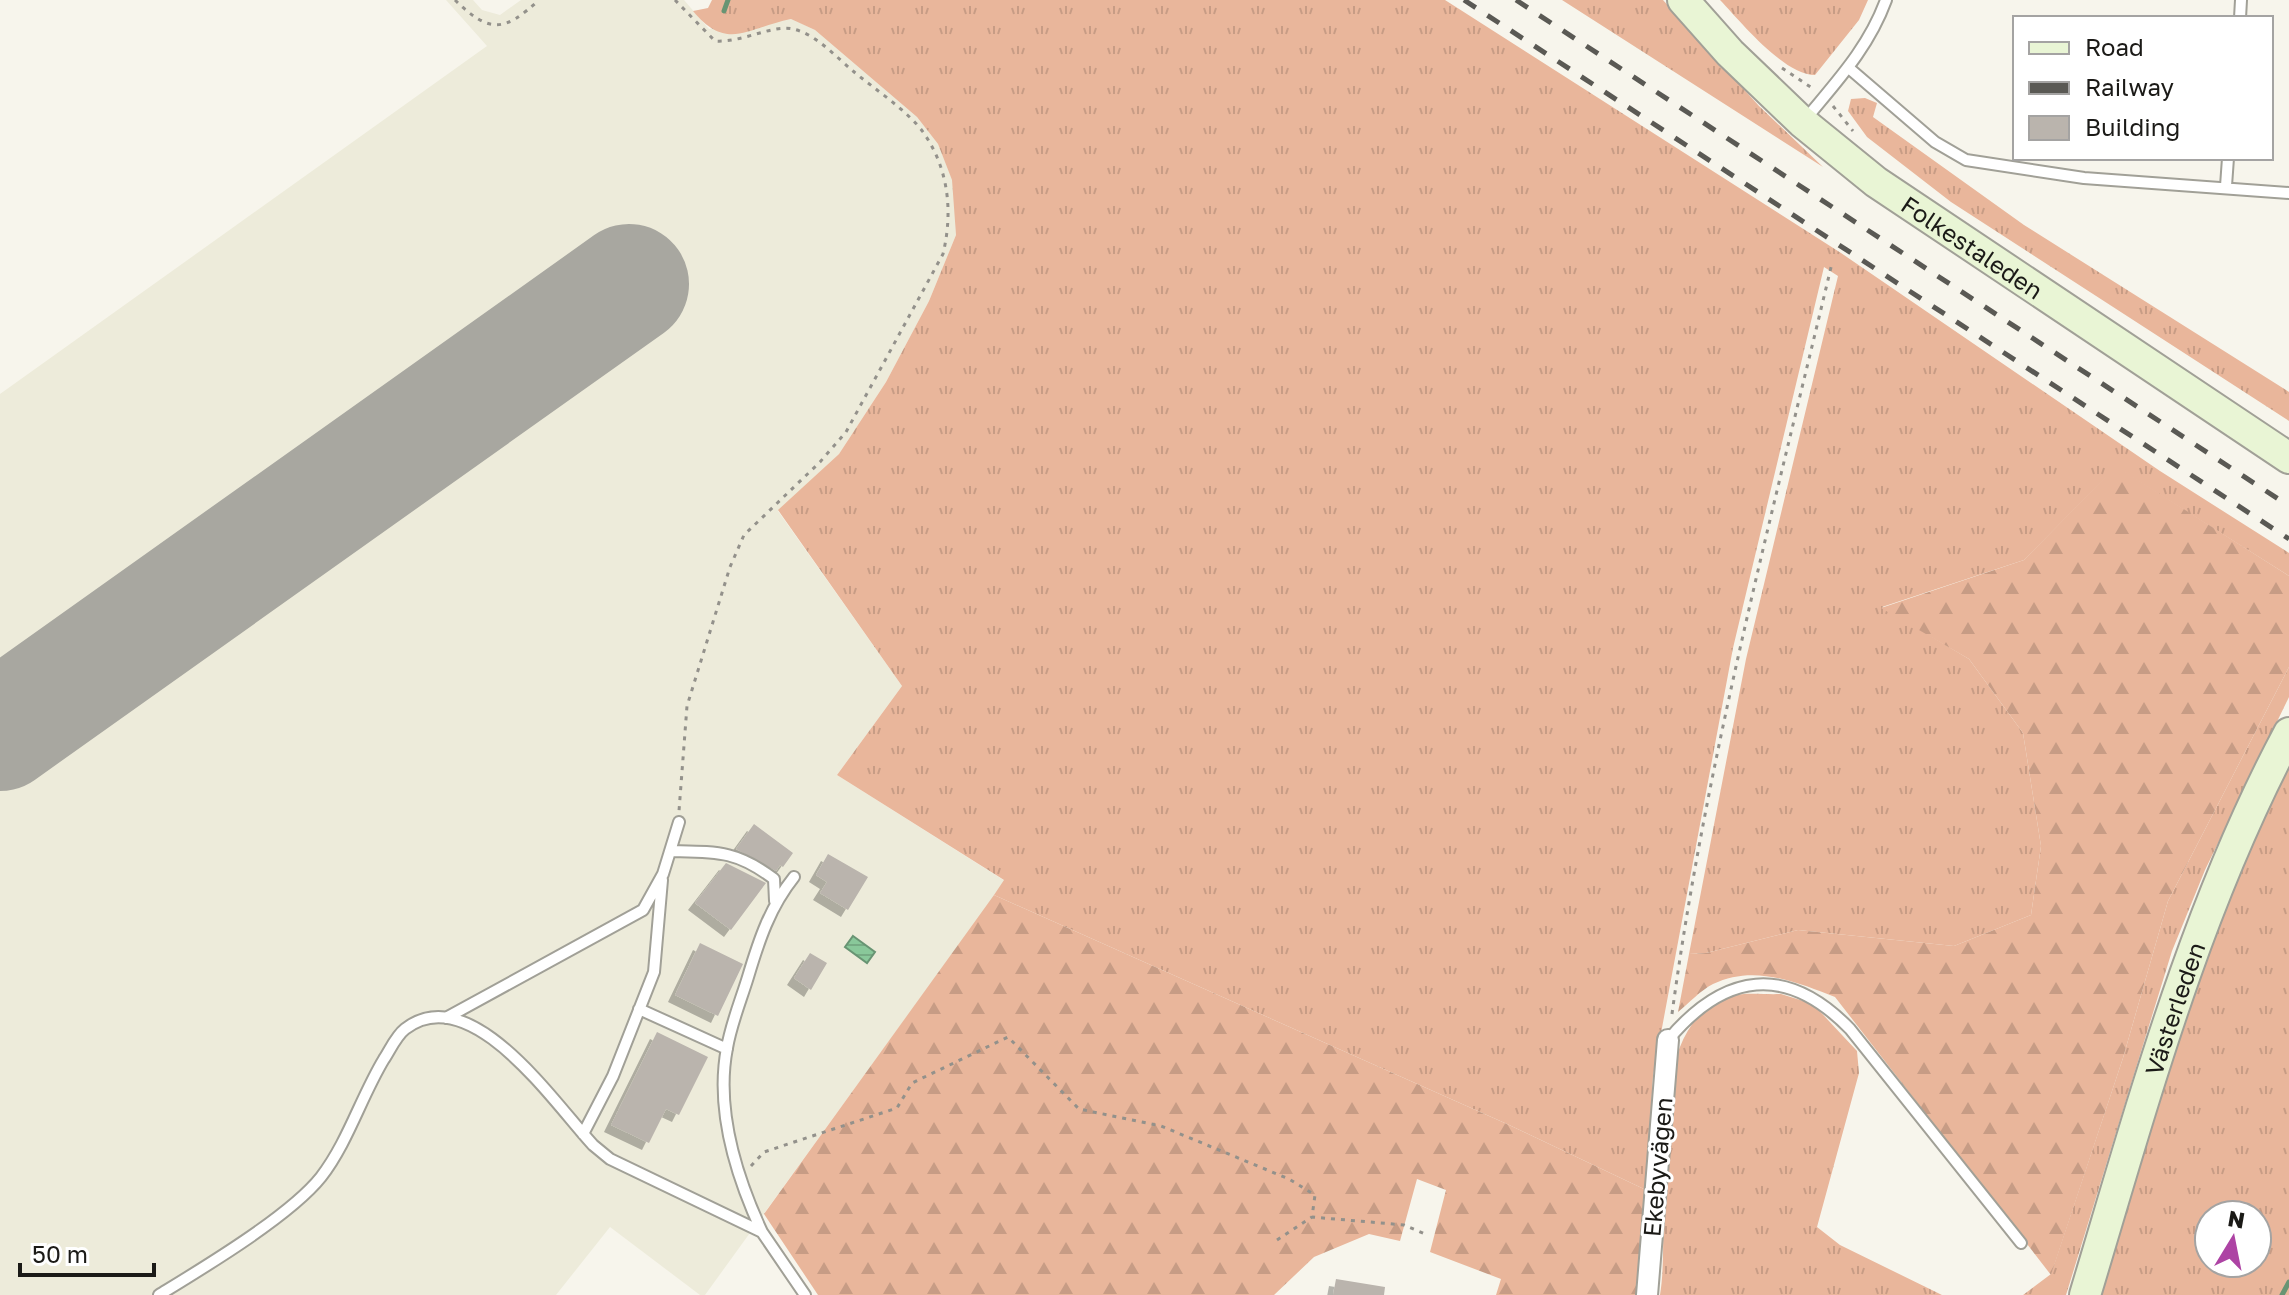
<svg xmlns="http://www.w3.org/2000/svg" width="2289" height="1295" font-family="'Golos Text',sans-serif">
  <defs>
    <pattern id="grass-tufts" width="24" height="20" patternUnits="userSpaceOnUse" patternTransform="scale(2)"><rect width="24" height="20" fill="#e9b69b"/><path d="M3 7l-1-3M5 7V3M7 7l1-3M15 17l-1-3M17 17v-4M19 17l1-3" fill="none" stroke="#c79c85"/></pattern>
    <pattern id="forest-firs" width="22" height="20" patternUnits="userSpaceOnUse" patternTransform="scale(2)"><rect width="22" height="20" fill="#e9b69b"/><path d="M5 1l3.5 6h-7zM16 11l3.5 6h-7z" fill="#c79c85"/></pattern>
    <pattern id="water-rules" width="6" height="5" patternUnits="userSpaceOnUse" patternTransform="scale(2)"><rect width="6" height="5" fill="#89c89a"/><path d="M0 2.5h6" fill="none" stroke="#76ab84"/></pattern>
    <filter id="shadow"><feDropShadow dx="-7" dy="7" stdDeviation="0" flood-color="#0004"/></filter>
  </defs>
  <rect width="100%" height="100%" fill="#f7f5ec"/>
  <path fill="#edebda" d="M 446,0 L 473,0 L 482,10 L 500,15 L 521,0 L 684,0 L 709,29 L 792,19 L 815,30 L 917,117 L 938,144 L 954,184 L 956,235 L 929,301 L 886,382 L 839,454 L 778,511 L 902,686 L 837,775 L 1005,881 L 705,1295 L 700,1295 L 610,1227 L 556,1295 L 0,1295 L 0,394 L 487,46 Z"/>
  <path fill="url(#grass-tufts)" fill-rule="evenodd" d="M 712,0 L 1445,0 L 1841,253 L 2160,471 L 2289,553 L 2289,576 L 2116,467 L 2024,560 L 1882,607 L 1969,659 L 2023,733 L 2041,846 L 2031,915 L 1954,946 L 1798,930 L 1706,953 L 1689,954 L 1746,659 L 1838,276 L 1824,267 L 1733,648 L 1653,1076 L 1646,1190 L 1507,1124 L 994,895 L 1004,880 L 837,775 L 902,686 L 778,510 L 839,454 L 886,382 L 929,301 L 956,235 L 952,180 L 938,144 L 917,117 L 815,30 L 791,19 C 747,28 727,52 693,11 L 708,8 Z
    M 1562,0 L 1663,0 L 1759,106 L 1823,167 Z
    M 1720,0 L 1868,0 L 1859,20 L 1815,75 C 1784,75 1741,22 1720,0 Z
    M 1865,98 L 1877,103 L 1873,117 L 2024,225 L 2289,392 L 2289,421 L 1951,202 L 1867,137 L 1848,111 L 1851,99 Z
    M 2289,667 L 2289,697 L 2205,870 L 2172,951 L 2066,1295 L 2023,1295 L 2051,1274 L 2123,1058 L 2168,901 Z
    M 2289,756 L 2289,1295 L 2097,1295 L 2198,963 ZM 2209,1215 L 2257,1215 L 2257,1263 L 2209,1263 Z
    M 1781,994 L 1813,1004 L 1857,1051 L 1859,1073 L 1817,1227 L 1840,1245 L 1942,1295 L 1660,1295 C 1673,1221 1635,1021 1732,996 C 1746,992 1766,995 1781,994 Z"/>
  <path fill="url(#forest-firs)" d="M 2116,466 L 2289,576 L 2289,667 L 2168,901 L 2123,1058 L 2051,1275 L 1835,997 C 1796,982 1754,964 1713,984 C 1701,990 1689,1003 1678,1012 L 1689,954 L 1706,953 L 1798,930 L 1954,946 L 2031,915 L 2041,846 L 2023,733 L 1969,659 L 1881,608 L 2024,560 Z
    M 994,895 L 1507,1124 L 1646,1190 L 1639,1295 L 1496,1295 L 1501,1279 L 1430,1252 L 1446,1190 L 1417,1179 L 1400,1241 L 1369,1234 L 1314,1257 L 1274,1295 L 818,1295 L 764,1214 Z"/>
  <path fill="url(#water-rules)" stroke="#689473" stroke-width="2" d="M 853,936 L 875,952 L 867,963 L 845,947 Z"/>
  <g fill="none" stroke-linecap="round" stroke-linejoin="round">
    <path stroke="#689473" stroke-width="5" d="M 724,11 L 728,0
      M 2282,1295 L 2289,1282"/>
    <path stroke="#a8a7a0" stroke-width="120" d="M 0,731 L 629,284"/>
  </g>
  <path fill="#bab4ad" filter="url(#shadow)" d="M 754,824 L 793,853 L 783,867 L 780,865 L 776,871 L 736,849 Z
    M 828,854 L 868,877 L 848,910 L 820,893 L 827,882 L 816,875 Z
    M 726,863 L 766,883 L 731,930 L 695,903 Z
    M 700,943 L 743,964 L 718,1016 L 675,995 Z
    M 810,953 L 827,963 L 811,990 L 794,978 Z
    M 657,1032 L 708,1057 L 679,1115 L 666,1109 L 649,1143 L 611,1125 Z
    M 1336,1279 L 1385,1287 L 1384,1295 L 1333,1295 Z"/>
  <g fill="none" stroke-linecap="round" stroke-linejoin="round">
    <defs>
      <path id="service" d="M 2240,18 L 2241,0
        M 1850,69 L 1935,142 L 1966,160 L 2084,178 L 2289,193
        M 1804,121 C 1836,82 1868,49 1886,0
        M 2226,186 L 2228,158
        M 670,851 C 716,852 736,850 774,879 L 775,901
        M 639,1009 L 727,1049
        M 446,1018 L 643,910 L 663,874 L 679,822
        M 1668,1040 C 1724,973 1786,963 1850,1029 L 2021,1243
        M 583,1134 L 613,1076 L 654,972 L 662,880
        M 762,1232 C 736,1176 715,1110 727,1048 C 731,1024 741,1000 748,977 C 759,940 770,907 794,877
        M 159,1295 C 203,1268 290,1216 321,1177 C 348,1142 361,1097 384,1059 C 390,1050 396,1036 405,1029 C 470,978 554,1103 593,1145 L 610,1159 L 762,1232 L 805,1295"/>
      <path id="minor" d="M 1647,1295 L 1668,1040"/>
      <g id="secondary">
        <path id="s1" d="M 1683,0 L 1730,53 L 1802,122 L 1876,182 L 2289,458"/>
        <path id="s2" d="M 2085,1295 C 2143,1103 2194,911 2289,733"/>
      </g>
    </defs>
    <use href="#service" stroke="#a1a097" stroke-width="14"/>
    <use href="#minor" stroke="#a1a097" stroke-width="24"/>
    <use href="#secondary" stroke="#a1a097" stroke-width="34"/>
    <path stroke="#93918b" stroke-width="3" stroke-dasharray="4 6" stroke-linecap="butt" d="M 455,0 C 490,34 504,32 539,0
      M 675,0 L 715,41 C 742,43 773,24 793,29 C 816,34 836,57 853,71 C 873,88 908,111 923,132 C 949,169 953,212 943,254 L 846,432 L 820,462 L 744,535 L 730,567 L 687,706 L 679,811
      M 1782,68 L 1812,88
      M 1833,106 L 1853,131
      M 1672,1014 C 1706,761 1773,512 1832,263
      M 751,1166 L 764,1152 L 897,1108 L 912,1083 L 1008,1037 L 1079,1109 L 1161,1126 L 1289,1179 L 1315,1195 L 1312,1217 L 1404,1225 L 1425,1234
      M 1277,1240 L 1312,1217"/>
    <use href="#service" stroke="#fff" stroke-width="10"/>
    <use href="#minor" stroke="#fff" stroke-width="20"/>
    <use href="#secondary" stroke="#e9f5d5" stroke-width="30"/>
    <path stroke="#5a5954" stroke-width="5" stroke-dasharray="14 14" stroke-linecap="butt" d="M 1464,0 L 2289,539
      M 1516,0 L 2289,506"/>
  </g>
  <g text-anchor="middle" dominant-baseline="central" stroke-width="6" stroke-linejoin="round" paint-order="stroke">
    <g font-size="24" fill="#1b1a17" stroke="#fff">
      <text stroke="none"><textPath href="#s1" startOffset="382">Folkestaleden</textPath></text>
      <text stroke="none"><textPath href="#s2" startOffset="300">Västerleden</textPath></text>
      <text transform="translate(1657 1167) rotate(-85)">Ekebyvägen</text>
    </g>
  </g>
  <rect x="2013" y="16" width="260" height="144" fill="#ffffff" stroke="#a4a3a2" stroke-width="2"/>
  <rect x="2029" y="42" width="40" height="12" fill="#e9f5d5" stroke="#a4a3a2" stroke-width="2"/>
  <text x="2085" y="56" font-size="24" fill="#1b1a17">Road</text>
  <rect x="2029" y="82" width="40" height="12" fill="#5a5954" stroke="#a4a3a2" stroke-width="2"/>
  <text x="2085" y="96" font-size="24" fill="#1b1a17">Railway</text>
  <rect x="2029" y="116" width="40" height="24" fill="#bab4ad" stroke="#a4a3a2" stroke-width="2"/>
  <text x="2085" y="136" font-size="24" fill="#1b1a17">Building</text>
  <g transform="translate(2233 1239) rotate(10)"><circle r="38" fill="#ffffff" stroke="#a4a3a2" stroke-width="2"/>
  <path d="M0-6L14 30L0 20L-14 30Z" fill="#ad43a4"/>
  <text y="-12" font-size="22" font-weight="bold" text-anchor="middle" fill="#1b1a17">N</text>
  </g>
  <path d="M20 1263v12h134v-12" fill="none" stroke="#1b1a17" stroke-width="4"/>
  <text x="32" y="1263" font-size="24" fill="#1b1a17" stroke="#ffffff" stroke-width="6" paint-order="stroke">50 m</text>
</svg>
